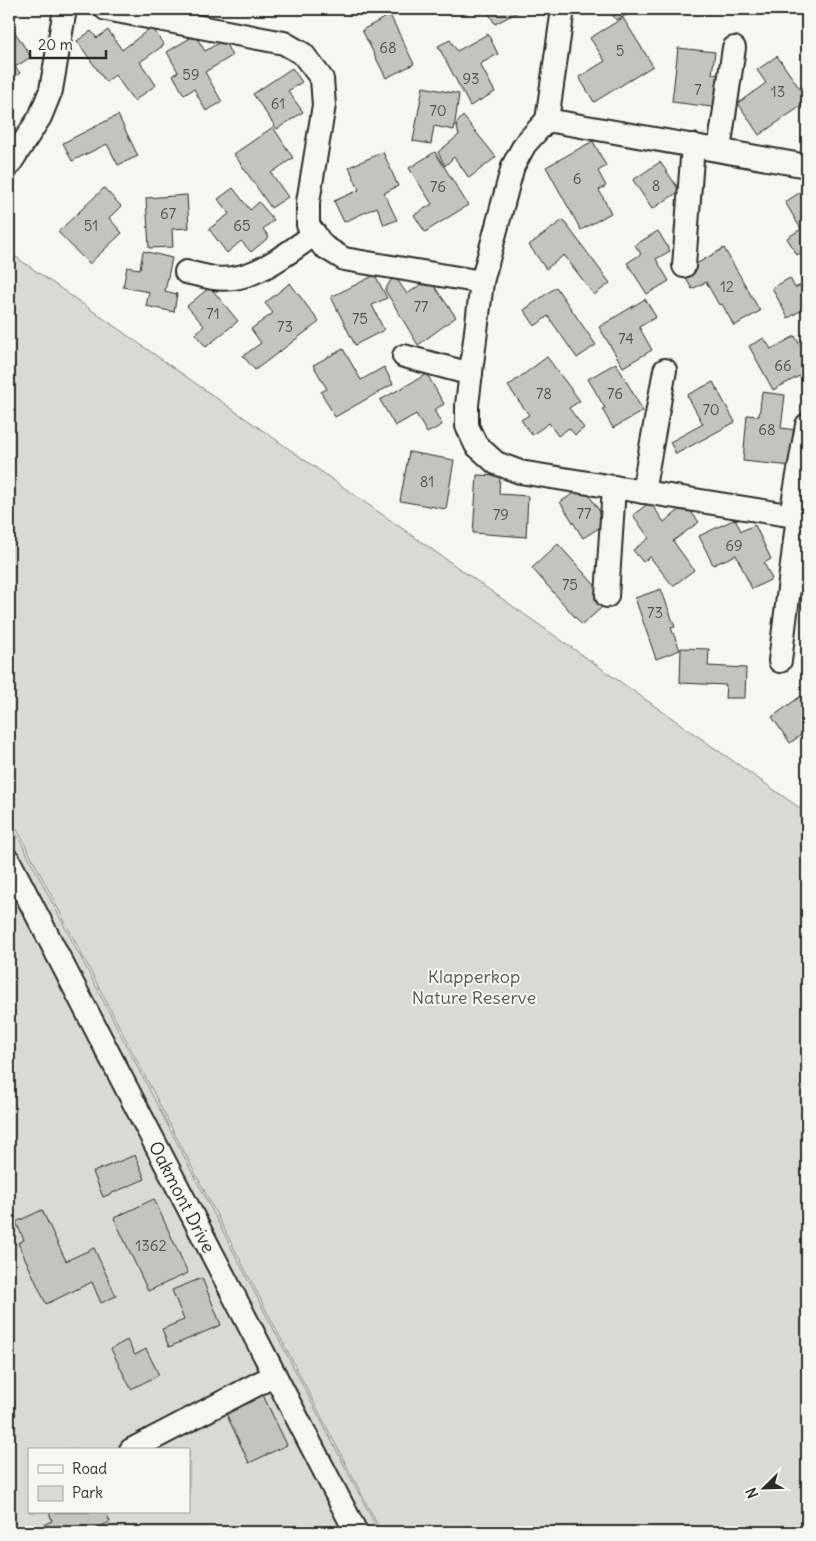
<svg xmlns="http://www.w3.org/2000/svg" width="816" height="1541" font-family="Delius,sans-serif">
  <rect width="100%" height="100%" fill="#f6f6f2"/>
  <filter id="ink" filterUnits="userSpaceOnUse"><feTurbulence type="fractalNoise" baseFrequency=".02" numOctaves="2"/><feDisplacementMap in="SourceGraphic" scale="10" xChannelSelector="R" yChannelSelector="G"/><feConvolveMatrix kernelMatrix="1 2 1 2 8 2 1 2 1" color-interpolation-filters="sRGB"/></filter>
  <g filter="url(#ink)">
    <path fill="#d9d9d5" stroke="#828280" fill-rule="evenodd" d="M 13,255 L 807,813 L 807,1532 L 381,1532 L 9,814 L 9,262 Z
      M 9,819 L 379,1532 L 9,1532 ZM 29,1450 L 189,1450 L 189,1512 L 29,1512 Z"/>
    <path fill="#c3c3c0" stroke="#2b2b2b" d="M 486,9 L 516,9 L 518,12 L 495,24 Z
      M 608,9 L 632,9 L 634,12 L 616,20 Z
      M 390,15 L 414,64 L 386,78 L 362,30 Z
      M 623,18 L 653,66 L 594,102 L 579,77 L 605,61 L 590,38 Z
      M 9,23 L 31,57 L 15,67 L 20,73 L 9,81 L 9,53 L 14,50 L 9,43 Z
      M 152,27 L 164,45 L 140,62 L 156,85 L 134,101 L 115,75 L 106,82 L 77,41 L 91,31 L 97,38 L 108,30 L 122,50 Z
      M 488,34 L 498,54 L 480,64 L 495,92 L 470,106 L 438,46 L 450,40 L 457,51 Z
      M 195,35 L 205,51 L 224,40 L 232,56 L 205,72 L 222,102 L 206,111 L 194,89 L 184,95 L 173,75 L 178,72 L 167,52 Z
      M 678,48 L 715,52 L 712,74 L 723,75 L 720,108 L 672,102 Z
      M 777,56 L 807,99 L 807,102 L 759,135 L 738,103 L 766,83 L 757,70 Z
      M 292,68 L 302,82 L 288,91 L 303,112 L 277,129 L 253,94 Z
      M 423,87 L 459,94 L 454,130 L 434,126 L 431,144 L 413,141 Z
      M 118,115 L 138,156 L 118,165 L 107,144 L 72,161 L 63,143 Z
      M 463,116 L 496,157 L 469,178 L 454,157 L 445,166 L 438,152 L 459,135 L 456,124 Z
      M 273,127 L 293,158 L 271,173 L 288,197 L 271,208 L 234,154 Z
      M 593,141 L 606,166 L 598,171 L 606,186 L 599,190 L 611,213 L 581,230 L 546,167 Z
      M 383,152 L 398,186 L 384,193 L 397,220 L 384,225 L 377,207 L 344,222 L 334,201 L 359,190 L 349,167 Z
      M 435,152 L 468,205 L 425,232 L 414,215 L 432,204 L 409,168 Z
      M 660,162 L 680,191 L 652,209 L 633,180 Z
      M 104,188 L 121,206 L 109,218 L 122,233 L 89,264 L 58,232 Z
      M 233,188 L 250,210 L 259,202 L 274,220 L 263,229 L 269,237 L 251,252 L 241,241 L 227,253 L 209,229 L 229,214 L 218,199 Z
      M 807,188 L 807,249 L 797,255 L 787,238 L 801,229 L 785,202 Z
      M 187,195 L 189,228 L 172,229 L 173,247 L 149,248 L 146,198 Z
      M 563,220 L 610,283 L 594,295 L 564,255 L 546,269 L 529,245 Z
      M 658,231 L 670,251 L 656,259 L 669,281 L 647,294 L 627,263 L 641,254 L 635,245 Z
      M 724,248 L 760,311 L 734,326 L 722,304 L 719,305 L 706,282 L 692,289 L 682,272 Z
      M 143,251 L 172,258 L 165,291 L 177,294 L 174,312 L 146,306 L 149,292 L 123,287 L 127,267 L 140,269 Z
      M 375,275 L 387,298 L 372,305 L 384,330 L 355,345 L 331,297 Z
      M 394,275 L 407,294 L 429,279 L 456,317 L 418,345 L 385,290 Z
      M 790,278 L 795,288 L 807,281 L 807,307 L 788,318 L 772,288 Z
      M 290,283 L 319,322 L 255,370 L 243,356 L 261,343 L 251,329 L 273,313 L 265,303 Z
      M 210,287 L 238,321 L 206,347 L 195,334 L 204,326 L 187,306 Z
      M 556,287 L 596,345 L 577,358 L 548,316 L 535,326 L 524,310 Z
      M 645,299 L 656,317 L 639,327 L 652,350 L 623,367 L 599,327 Z
      M 795,336 L 807,358 L 807,372 L 773,390 L 749,346 L 764,338 L 771,349 Z
      M 343,349 L 361,380 L 384,367 L 393,384 L 335,417 L 321,392 L 327,389 L 313,365 Z
      M 547,357 L 580,401 L 569,408 L 584,428 L 575,435 L 569,428 L 558,436 L 549,423 L 532,435 L 521,420 L 529,415 L 508,386 Z
      M 616,363 L 643,411 L 613,428 L 602,409 L 605,408 L 588,379 Z
      M 427,374 L 444,404 L 434,410 L 442,425 L 427,433 L 416,414 L 395,426 L 380,400 Z
      M 713,382 L 735,422 L 676,454 L 670,442 L 703,424 L 687,395 Z
      M 762,392 L 785,395 L 781,428 L 796,430 L 792,466 L 743,461 L 747,415 L 759,416 Z
      M 409,452 L 454,460 L 446,509 L 400,501 Z
      M 477,475 L 500,476 L 499,494 L 528,496 L 526,537 L 473,533 Z
      M 584,487 L 607,523 L 583,538 L 560,502 Z
      M 650,502 L 664,522 L 686,505 L 699,522 L 673,541 L 694,570 L 673,586 L 650,557 L 643,562 L 633,550 L 649,538 L 633,515 Z
      M 735,519 L 741,531 L 755,525 L 771,559 L 764,563 L 772,579 L 752,589 L 736,555 L 713,565 L 699,536 Z
      M 558,544 L 609,601 L 582,625 L 532,568 Z
      M 661,589 L 675,627 L 671,628 L 680,650 L 656,659 L 635,598 Z
      M 681,648 L 709,649 L 708,666 L 746,668 L 745,698 L 725,698 L 726,685 L 680,683 Z
      M 801,696 L 807,704 L 807,738 L 804,733 L 790,743 L 772,717 Z
      M 135,1155 L 145,1179 L 103,1197 L 93,1172 Z
      M 154,1199 L 188,1273 L 148,1291 L 114,1218 Z
      M 42,1210 L 66,1261 L 94,1248 L 116,1296 L 101,1303 L 92,1282 L 46,1304 L 18,1243 L 24,1240 L 16,1222 Z
      M 202,1278 L 221,1325 L 169,1347 L 162,1329 L 184,1320 L 172,1290 Z
      M 127,1340 L 135,1355 L 146,1349 L 159,1375 L 131,1389 L 111,1349 Z
      M 262,1393 L 287,1445 L 249,1463 L 225,1411 Z
      M 49,1512 L 106,1512 L 110,1522 L 93,1530 L 95,1532 L 45,1532 L 41,1526 L 52,1521 Z"/>
    <g fill="none" stroke-linecap="round" stroke-linejoin="round">
      <defs>
        <g id="street">
          <path d="M 106,9 L 284,43 L 303,54 L 322,79 L 324,105 L 308,202 L 308,225 L 323,246 L 344,259 L 482,282"/>
          <path d="M 547,120 L 563,9"/>
          <path d="M 719,150 L 734,48"/>
          <path d="M 9,165 L 40,117 L 51,90 L 65,9"/>
          <path d="M 807,166 L 547,120 L 525,144 L 513,166 L 482,282 L 467,405 L 467,426 L 476,445 L 496,463 L 520,472 L 807,518"/>
          <path d="M 684,266 L 693,145"/>
          <path d="M 186,272 C 195,274 204,276 213,278 C 252,284 284,255 315,234"/>
          <path d="M 404,356 L 471,374"/>
          <path d="M 643,492 L 665,370"/>
          <path d="M 791,515 L 807,425"/>
          <path d="M 607,596 L 614,487"/>
          <path d="M 780,661 L 798,516"/>
          <path id="s1" d="M 9,861 L 356,1532"/>
          <path d="M 131,1450 L 275,1375"/>
        </g>
      </defs>
      <use href="#street" stroke="#2b2b2b" stroke-width="26"/>
      <use href="#street" stroke="#f6f6f2" stroke-width="22"/>
    </g>
  </g>
  <g text-anchor="middle" dominant-baseline="central" stroke-width="4" stroke-linejoin="round" paint-order="stroke">
    <g font-size="15" fill="#515150">
      <text x="388" y="47">68</text>
      <text x="620" y="50">5</text>
      <text x="191" y="74">59</text>
      <text x="471" y="78">93</text>
      <text x="698" y="89">7</text>
      <text x="778" y="91">13</text>
      <text x="278" y="103">61</text>
      <text x="438" y="110">70</text>
      <text x="577" y="178">6</text>
      <text x="656" y="185">8</text>
      <text x="438" y="186">76</text>
      <text x="168" y="213">67</text>
      <text x="91" y="225">51</text>
      <text x="242" y="225">65</text>
      <text x="727" y="286">12</text>
      <text x="421" y="306">77</text>
      <text x="213" y="313">71</text>
      <text x="360" y="318">75</text>
      <text x="285" y="326">73</text>
      <text x="626" y="338">74</text>
      <text x="783" y="365">66</text>
      <text x="544" y="393">78</text>
      <text x="615" y="393">76</text>
      <text x="711" y="409">70</text>
      <text x="767" y="429">68</text>
      <text x="427" y="481">81</text>
      <text x="584" y="513">77</text>
      <text x="501" y="514">79</text>
      <text x="734" y="545">69</text>
      <text x="570" y="584">75</text>
      <text x="655" y="612">73</text>
      <text x="151" y="1245">1362</text>
    </g>
    <g font-size="18" fill="#565656" stroke="#f6f6f2">
      <text x="474" y="976">Klapperkop<tspan x="474" dy="21">Nature Reserve</tspan></text>
    </g>
    <g font-size="18" fill="#2b2b2b" stroke="#f6f6f2">
      <text stroke="none"><textPath href="#s1" startOffset="378">Oakmont Drive</textPath></text>
    </g>
  </g>
  <rect width="816" height="1541" fill="none" stroke="#f6f6f2" stroke-width="30"/>
  <rect x="15" y="15" width="786" height="1511" fill="none" stroke="#2b2b2b" stroke-width="2" filter="url(#ink)"/>
  <rect x="28" y="1448" width="162" height="65" fill="#f6f6f2" stroke="#a5a5a2"/>
  <rect x="38" y="1465" width="25" height="8" fill="#f6f6f2" stroke="#a5a5a2"/>
  <text x="72" y="1474" font-size="15" fill="#2b2b2b">Road</text>
  <rect x="38" y="1486" width="25" height="15" fill="#d9d9d5" stroke="#a5a5a2"/>
  <text x="72" y="1498" font-size="15" fill="#2b2b2b">Park</text>
  <g transform="translate(764 1488) rotate(247)" stroke="#f6f6f2" stroke-width="4" paint-order="stroke">
  <path d="M0-4L9 19L0 12L-9 19Z" fill="#2b2b2b"/>
  <text y="-8" font-size="14" font-weight="bold" text-anchor="middle" fill="#2b2b2b">N</text>
  </g>
  <path d="M30 50v8h76v-8" fill="none" stroke="#2b2b2b" stroke-width="2.5"/>
  <text x="38" y="50" font-size="15" fill="#2b2b2b" stroke="#f6f6f2" stroke-width="4" paint-order="stroke">20 m</text>
</svg>
